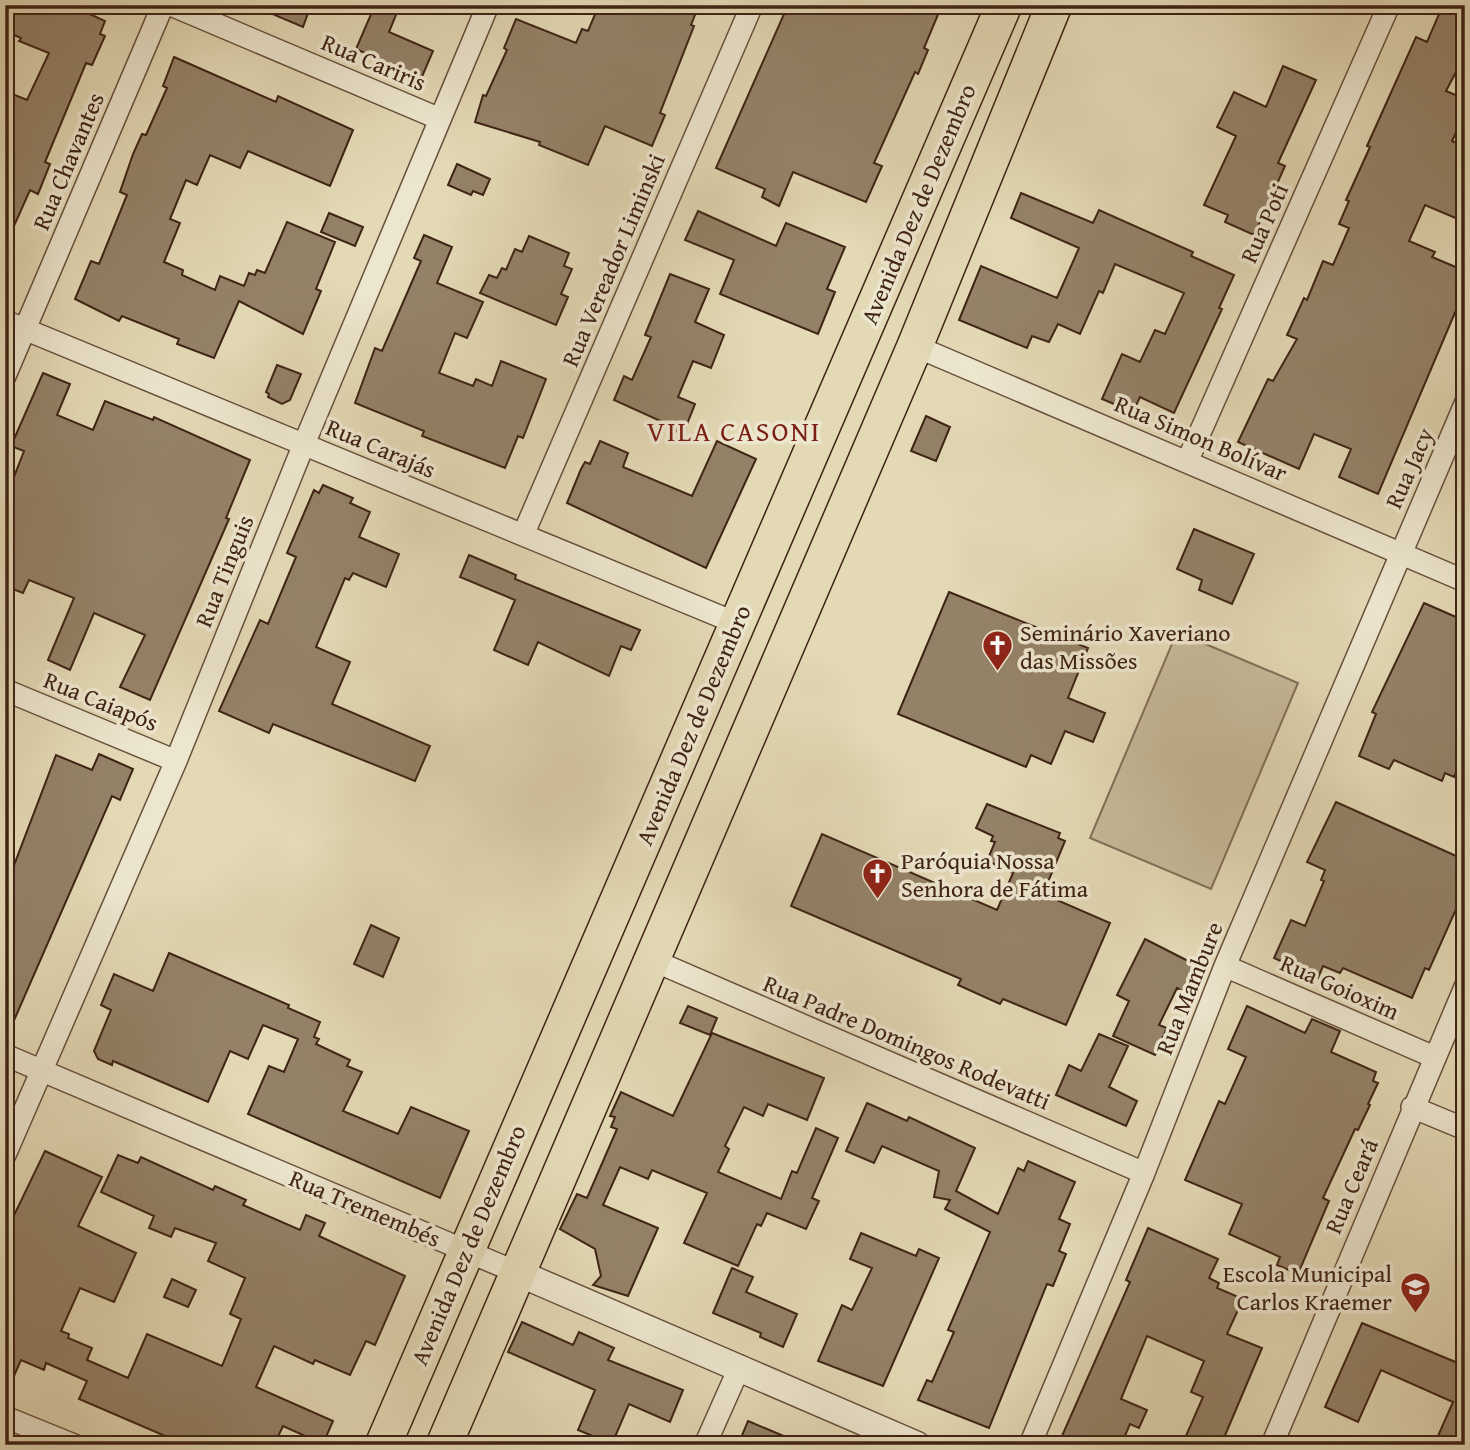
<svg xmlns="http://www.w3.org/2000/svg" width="1470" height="1450" font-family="'Gentium Book Plus',serif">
  <rect width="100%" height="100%" fill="#e3d9b5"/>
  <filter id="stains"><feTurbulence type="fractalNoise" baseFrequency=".00286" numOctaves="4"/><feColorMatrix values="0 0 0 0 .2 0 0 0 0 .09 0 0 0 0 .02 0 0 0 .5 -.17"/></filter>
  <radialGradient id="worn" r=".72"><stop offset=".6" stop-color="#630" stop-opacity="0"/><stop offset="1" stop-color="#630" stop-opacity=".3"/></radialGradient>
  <path fill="#c7ba9a" stroke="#836e58" stroke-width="2" d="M 1177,632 L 1298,683 L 1211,889 L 1090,838 Z"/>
  <path fill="#948268" stroke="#3f2315" stroke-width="2" d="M 5,5 L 70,5 L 105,21 L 100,34 L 105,36 L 92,65 L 86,63 L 45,162 L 50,164 L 38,194 L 30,190 L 5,246 L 5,91 L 27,100 L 49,53 L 19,41 L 21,38 L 5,31 Z
    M 251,5 L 311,5 L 303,27 Z
    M 375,5 L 400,5 L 389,32 L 433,51 L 421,79 L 356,49 Z
    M 599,5 L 699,5 L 691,25 L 694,26 L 660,113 L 665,115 L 652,146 L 605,126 L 588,165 L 539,145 L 540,142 L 475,122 L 483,95 L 486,96 L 507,50 L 504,48 L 516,19 L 576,43 L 582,29 L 588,31 Z
    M 788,5 L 942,5 L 924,48 L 928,50 L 918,74 L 915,72 L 874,163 L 882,166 L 866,202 L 793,172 L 779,206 L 762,197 L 765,189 L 716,168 Z
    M 1443,5 L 1465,5 L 1465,55 L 1446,91 L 1465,99 L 1465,113 L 1452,141 L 1465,147 L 1465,171 L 1456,191 L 1465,195 L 1465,222 L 1425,205 L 1409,241 L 1435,252 L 1432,257 L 1465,271 L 1465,289 L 1378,494 L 1339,477 L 1351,449 L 1314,434 L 1299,469 L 1238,442 L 1268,379 L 1273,381 L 1297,339 L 1287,335 L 1304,298 L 1307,300 L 1323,261 L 1333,265 L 1349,228 L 1339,224 L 1349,201 L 1346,200 L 1370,147 L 1367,146 L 1416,37 L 1427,42 Z
    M 174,57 L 276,102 L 278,96 L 353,130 L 330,186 L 248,151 L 240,168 L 210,155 L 197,185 L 186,180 L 170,219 L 180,223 L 164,262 L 183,270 L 182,275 L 215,290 L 220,276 L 244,286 L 249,273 L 255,275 L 257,270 L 265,273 L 287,222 L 335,242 L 316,289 L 321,291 L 303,334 L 239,301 L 214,358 L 177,344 L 179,339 L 122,316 L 119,321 L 75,299 L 91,261 L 99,264 L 127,195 L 120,192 L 133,154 L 142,134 L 146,135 L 167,88 L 163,86 Z
    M 1283,66 L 1316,80 L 1278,163 L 1285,166 L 1254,235 L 1225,222 L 1228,215 L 1204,205 L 1236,136 L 1217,127 L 1234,92 L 1266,107 Z
    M 457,164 L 490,179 L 483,195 L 473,191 L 471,195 L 448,185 Z
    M 1021,193 L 1093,223 L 1099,210 L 1193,252 L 1191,256 L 1234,275 L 1219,308 L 1222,309 L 1174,413 L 1140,397 L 1133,412 L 1102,399 L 1122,354 L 1140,362 L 1155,330 L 1165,334 L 1184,293 L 1115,264 L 1103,293 L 1099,291 L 1080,334 L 1058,324 L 1049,342 L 1032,336 L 1027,348 L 959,320 L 981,266 L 1057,298 L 1079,248 L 1011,218 Z
    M 698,211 L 776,246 L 786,223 L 845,247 L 827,289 L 835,292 L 818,334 L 720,294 L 734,260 L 685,240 Z
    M 329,213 L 363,227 L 355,246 L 321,232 Z
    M 424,235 L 452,247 L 437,283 L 483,302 L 467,338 L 455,333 L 439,373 L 473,386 L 476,379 L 492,386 L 501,361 L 546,379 L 523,438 L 518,436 L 505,468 L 422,436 L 424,431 L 355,403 L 375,348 L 382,351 L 421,261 L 414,258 Z
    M 529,236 L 569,253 L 564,266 L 572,269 L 561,294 L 568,297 L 556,325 L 480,293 L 489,275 L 497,278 L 502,268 L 506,270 L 515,249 L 522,252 Z
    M 670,274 L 709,289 L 695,322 L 724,335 L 711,368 L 693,361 L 678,397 L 695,404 L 683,434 L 664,426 L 665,423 L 614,400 L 624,376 L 632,380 L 651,337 L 645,335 Z
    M 277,365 L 301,374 L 290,400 L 282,404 L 268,397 L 269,394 L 266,392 Z
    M 43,373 L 70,384 L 57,415 L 93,430 L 105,401 L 153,420 L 154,417 L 250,460 L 226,518 L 229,519 L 150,700 L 120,687 L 145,635 L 94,613 L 70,670 L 48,660 L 74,598 L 29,580 L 23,593 L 5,586 L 5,486 L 10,487 L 24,451 L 11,446 Z
    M 926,416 L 950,427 L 936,461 L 911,451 Z
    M 600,441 L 628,453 L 623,467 L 692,496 L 717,441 L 756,459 L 706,568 L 567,503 L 581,469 L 585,462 L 590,464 Z
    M 323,485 L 353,498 L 350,503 L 370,512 L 359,537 L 399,554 L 386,587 L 353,573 L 349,580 L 345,578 L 316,647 L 350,662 L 332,704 L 430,746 L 415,781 L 273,724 L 269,733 L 219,711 L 260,620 L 268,624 L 296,557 L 287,553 L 314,490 L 319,493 Z
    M 1194,529 L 1254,554 L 1232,604 L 1199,590 L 1202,580 L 1177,569 Z
    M 469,555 L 516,575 L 515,579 L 640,630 L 631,650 L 621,646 L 609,676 L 538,642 L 528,665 L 494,650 L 515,600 L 460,577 Z
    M 949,592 L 1088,648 L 1068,698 L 1105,713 L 1093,742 L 1065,731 L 1051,764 L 1031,755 L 1026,767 L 898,714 Z
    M 1424,603 L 1465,621 L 1465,752 L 1454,777 L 1445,773 L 1442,781 L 1394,760 L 1389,769 L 1359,756 L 1376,714 L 1372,712 Z
    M 99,754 L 133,769 L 120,800 L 112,796 L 5,1041 L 5,889 L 56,755 L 92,770 Z
    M 1336,802 L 1465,860 L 1465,889 L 1429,970 L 1425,968 L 1412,998 L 1343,968 L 1340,973 L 1323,966 L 1318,978 L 1274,958 L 1291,920 L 1305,926 L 1324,881 L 1321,880 L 1325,870 L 1307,862 Z
    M 987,804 L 1060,833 L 1058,838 L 1065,841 L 1043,894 L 1110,923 L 1066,1025 L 1003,999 L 1000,1004 L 958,985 L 961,979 L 791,906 L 822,834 L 997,910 L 1013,873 L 987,861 L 995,842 L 991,841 L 993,836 L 976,828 Z
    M 371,925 L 399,938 L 383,977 L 354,964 Z
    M 1145,939 L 1196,965 L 1182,991 L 1177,988 L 1159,1025 L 1167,1028 L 1155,1055 L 1113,1036 L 1129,1001 L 1117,995 Z
    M 169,953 L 289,1005 L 288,1008 L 320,1022 L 314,1037 L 319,1039 L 316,1044 L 350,1060 L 347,1066 L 362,1072 L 343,1111 L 398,1134 L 411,1107 L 469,1131 L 440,1198 L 248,1114 L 269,1066 L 284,1072 L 298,1039 L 263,1025 L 248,1059 L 230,1051 L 208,1102 L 113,1061 L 112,1065 L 98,1059 L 94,1051 L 111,1010 L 101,1005 L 114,974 L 153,991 Z
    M 688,1006 L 717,1018 L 710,1035 L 680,1023 Z
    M 1247,1006 L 1305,1033 L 1312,1019 L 1340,1031 L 1331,1052 L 1376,1072 L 1373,1081 L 1378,1083 L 1368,1104 L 1370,1105 L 1358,1130 L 1355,1129 L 1323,1198 L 1329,1201 L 1298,1274 L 1277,1265 L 1280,1257 L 1229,1234 L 1242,1204 L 1185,1180 L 1219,1101 L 1225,1104 L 1246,1057 L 1228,1049 Z
    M 712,1033 L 824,1078 L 807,1120 L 768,1104 L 763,1116 L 744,1107 L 725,1146 L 729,1149 L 718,1172 L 781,1199 L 792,1171 L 797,1173 L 816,1128 L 838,1138 L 812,1198 L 819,1201 L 806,1229 L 767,1213 L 761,1226 L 757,1224 L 738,1266 L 684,1243 L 707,1193 L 652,1170 L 648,1179 L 620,1167 L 603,1205 L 658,1228 L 628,1296 L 593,1285 L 601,1276 L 595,1249 L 560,1229 L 577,1194 L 587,1198 L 617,1129 L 611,1127 L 615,1117 L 610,1116 L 621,1092 L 673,1116 Z
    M 1099,1034 L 1128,1046 L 1109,1087 L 1137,1101 L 1126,1126 L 1056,1095 L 1069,1065 L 1081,1071 Z
    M 867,1103 L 907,1121 L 909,1117 L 975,1148 L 956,1191 L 998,1214 L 1018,1168 L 1024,1171 L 1028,1161 L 1075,1182 L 1059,1219 L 1070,1224 L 1059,1251 L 1066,1254 L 1053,1286 L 1047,1284 L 989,1428 L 918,1400 L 927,1380 L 932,1382 L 954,1332 L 948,1330 L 990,1232 L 945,1209 L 950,1200 L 934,1197 L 939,1171 L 882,1146 L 874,1163 L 846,1151 Z
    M 45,1151 L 102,1177 L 78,1226 L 136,1253 L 114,1302 L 80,1288 L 61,1331 L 69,1334 L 68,1338 L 92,1348 L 87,1360 L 128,1378 L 147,1334 L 222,1366 L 241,1319 L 230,1314 L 245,1278 L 208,1261 L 216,1243 L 175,1228 L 171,1237 L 149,1228 L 154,1216 L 101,1192 L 118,1155 L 138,1163 L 141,1157 L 213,1190 L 215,1186 L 246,1200 L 243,1205 L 300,1230 L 306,1215 L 325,1223 L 319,1236 L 405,1276 L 375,1345 L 366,1341 L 350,1375 L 315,1360 L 313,1364 L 274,1346 L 256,1387 L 333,1421 L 323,1444 L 283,1426 L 274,1445 L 186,1445 L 79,1399 L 87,1381 L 46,1363 L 44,1370 L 21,1360 L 5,1396 L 5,1234 Z
    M 1148,1228 L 1218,1259 L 1209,1278 L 1219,1283 L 1217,1288 L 1243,1299 L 1227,1334 L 1262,1348 L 1221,1445 L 1182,1445 L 1203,1397 L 1191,1392 L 1204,1361 L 1147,1336 L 1121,1399 L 1147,1410 L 1139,1428 L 1130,1424 L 1121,1445 L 1058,1445 L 1130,1282 L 1126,1280 Z
    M 861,1233 L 916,1256 L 919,1249 L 939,1258 L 883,1386 L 818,1361 L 842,1305 L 852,1310 L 872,1268 L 850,1259 Z
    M 732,1268 L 753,1277 L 746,1292 L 797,1314 L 783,1347 L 760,1337 L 761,1333 L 713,1313 Z
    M 172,1279 L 196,1290 L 188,1307 L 164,1297 Z
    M 522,1322 L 573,1345 L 579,1332 L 614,1348 L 608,1360 L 683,1390 L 670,1422 L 629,1404 L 612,1444 L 578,1430 L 595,1390 L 508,1352 Z
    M 1362,1323 L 1465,1366 L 1465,1445 L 1434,1445 L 1453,1402 L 1381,1370 L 1358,1422 L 1325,1407 Z
    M 748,1421 L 805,1445 L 738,1445 Z"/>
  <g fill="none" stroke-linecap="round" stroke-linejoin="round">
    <defs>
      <path id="minor" d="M 171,5 L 440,119
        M 5,321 L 736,623
        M 915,346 L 1465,581
        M 5,376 L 163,5
        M 1187,462 L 1389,5
        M 523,535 L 752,5
        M 5,690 L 176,761
        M 650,959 L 1144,1173
        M 1225,966 L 1434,1057
        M 5,1055 L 516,1272
        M 1412,1107 L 1465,1129
        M 5,1155 L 176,761 L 304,444 L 488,5
        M 5,1417 L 74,1445
        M 705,1445 L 740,1366
        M 1030,1445 L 1144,1173 L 1225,966 L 1465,404
        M 1272,1445 L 1465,987"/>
      <path id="tertiary" d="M 516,1272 L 917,1445"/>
      <path id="trunk" d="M 383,1445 L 1004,5
        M 444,1445 L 915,346 L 1054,5"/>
    </defs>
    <use href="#minor" stroke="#68503d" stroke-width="24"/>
    <use href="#tertiary" stroke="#68503d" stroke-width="29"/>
    <use href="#trunk" stroke="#3f2315" stroke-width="38"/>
    <use href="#minor" stroke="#ede6cf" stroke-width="21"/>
    <use href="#tertiary" stroke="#ede6cf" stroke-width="26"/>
    <use href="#trunk" stroke="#e3d9b5" stroke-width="35"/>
  </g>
  <defs>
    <symbol id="church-pin" viewBox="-11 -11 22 30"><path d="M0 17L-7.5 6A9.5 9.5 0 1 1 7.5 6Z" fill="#8f2418" stroke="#ede6cf"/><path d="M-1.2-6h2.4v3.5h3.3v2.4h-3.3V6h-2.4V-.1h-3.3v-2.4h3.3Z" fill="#fff"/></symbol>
    <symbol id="school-pin" viewBox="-11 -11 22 30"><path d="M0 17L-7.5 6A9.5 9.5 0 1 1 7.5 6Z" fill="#8f2418" stroke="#ede6cf"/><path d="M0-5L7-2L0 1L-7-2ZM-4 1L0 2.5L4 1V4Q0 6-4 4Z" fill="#fff"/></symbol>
  </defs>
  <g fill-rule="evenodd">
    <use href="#church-pin" x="980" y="628" width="35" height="47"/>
    <use href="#church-pin" x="860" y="856" width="35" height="47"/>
    <use href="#school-pin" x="1398" y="1270" width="35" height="47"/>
  </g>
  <g text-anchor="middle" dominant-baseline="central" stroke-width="7" stroke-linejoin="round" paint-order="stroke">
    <g font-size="24" fill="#3f2315" stroke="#ede6cf">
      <text transform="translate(374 62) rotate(23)">Rua Cariris</text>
      <text transform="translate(68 161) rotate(-67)">Rua Chavantes</text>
      <text transform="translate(918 204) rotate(-67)">Avenida Dez de Dezembro</text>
      <text transform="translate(1264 223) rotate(-66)">Rua Poti</text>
      <text transform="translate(613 260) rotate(-67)">Rua Vereador Liminski</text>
      <text transform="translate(1201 438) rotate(23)">Rua Simon Bolívar</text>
      <text transform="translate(381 448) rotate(23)">Rua Carajás</text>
      <text transform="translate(1409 468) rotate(-66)">Rua Jacy</text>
      <text transform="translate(224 571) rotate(-68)">Rua Tinguis</text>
      <text transform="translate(101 701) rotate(22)">Rua Caiapós</text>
      <text transform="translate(693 725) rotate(-67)">Avenida Dez de Dezembro</text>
      <text transform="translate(1340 987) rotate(24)">Rua Goioxim</text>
      <text transform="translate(1189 988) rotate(-68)">Rua Mambure</text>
      <text transform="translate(907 1042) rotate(23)">Rua Padre Domingos Rodevatti</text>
      <text transform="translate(1351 1186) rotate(-67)">Rua Ceará</text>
      <text transform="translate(365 1208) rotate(23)">Rua Tremembés</text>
      <text transform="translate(468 1245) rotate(-67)">Avenida Dez de Dezembro</text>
    </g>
    <g font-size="24" fill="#3f2315" stroke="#ede6cf" text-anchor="start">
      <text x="1020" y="632">Seminário Xaveriano<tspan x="1020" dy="28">das Missões</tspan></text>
      <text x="901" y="860">Paróquia Nossa<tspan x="901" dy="28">Senhora de Fátima</tspan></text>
      <text x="1392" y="1273" text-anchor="end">Escola Municipal<tspan x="1392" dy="28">Carlos Kraemer</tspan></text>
    </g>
    <g font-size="28" letter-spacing="2" fill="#7a1f14" stroke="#ede6cf">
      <text x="734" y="430">VILA CASONI</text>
    </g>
  </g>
  <rect width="1470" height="1450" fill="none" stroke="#e3d9b5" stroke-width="28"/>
  <rect x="7" y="7" width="1456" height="1436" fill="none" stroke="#3f2315" stroke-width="3.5"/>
  <rect x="14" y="14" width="1442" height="1422" fill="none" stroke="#3f2315" stroke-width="2"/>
  <rect width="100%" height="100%" filter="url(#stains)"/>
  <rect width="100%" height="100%" fill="url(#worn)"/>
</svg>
